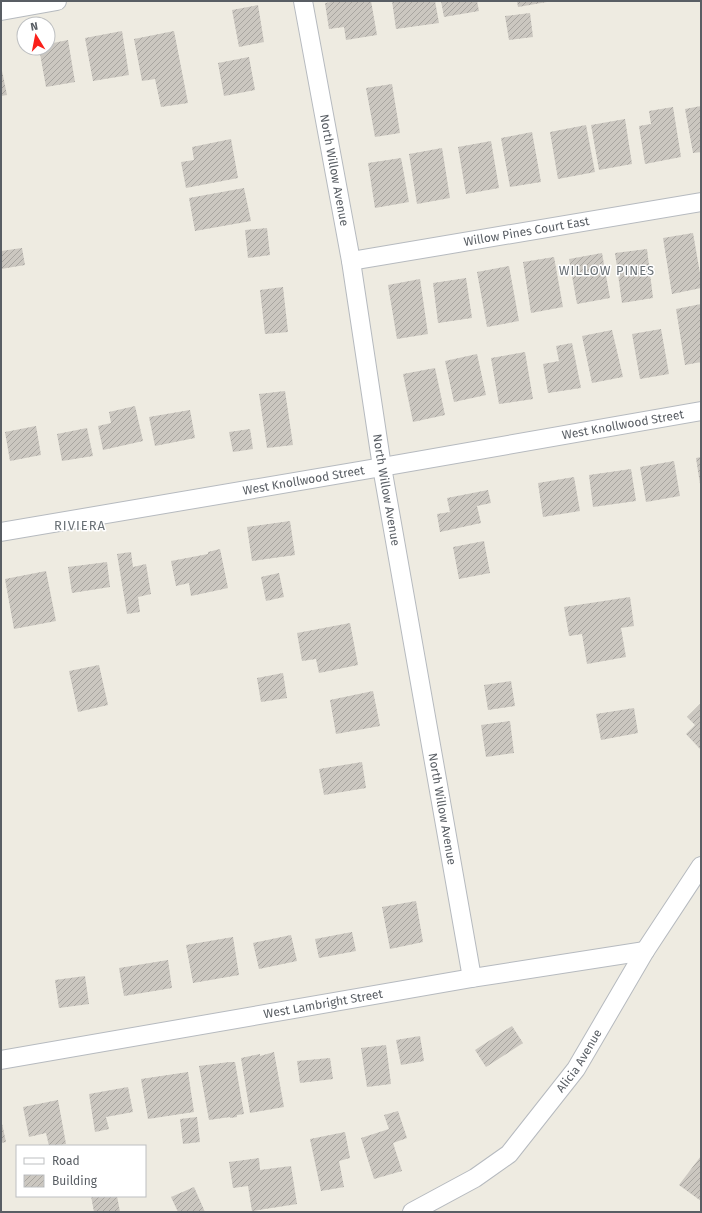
<svg xmlns="http://www.w3.org/2000/svg" width="702" height="1213" font-family="'Fira Sans',sans-serif">
  <defs>
    <pattern id="building-hatch" width="6" height="6" patternUnits="userSpaceOnUse"><rect width="6" height="6" fill="#cbc7c0"/><path d="M-1 1l2-2M0 6l6-6M5 7l2-2" fill="none" stroke="#a8a5a0"/></pattern>
  </defs>
  <rect width="100%" height="100%" fill="#eeebe1"/>
  <path fill="url(#building-hatch)" d="M 337,1 L 371,1 L 377,35 L 346,40 L 344,27 L 329,29 L 325,3 Z
    M 392,1 L 435,1 L 439,23 L 396,29 Z
    M 441,1 L 477,1 L 479,11 L 444,17 Z
    M 517,1 L 547,1 L 547,2 L 518,7 Z
    M 258,5 L 264,42 L 239,47 L 232,10 Z
    M 530,13 L 533,37 L 509,40 L 505,16 Z
    M 122,31 L 129,75 L 93,81 L 85,38 Z
    M 174,31 L 188,103 L 161,107 L 155,79 L 142,81 L 134,39 Z
    M 68,40 L 75,82 L 46,87 L 39,48 L 48,48 L 48,44 Z
    M 249,57 L 255,90 L 224,96 L 218,63 Z
    M 1,66 L 7,95 L 1,96 Z
    M 392,84 L 400,133 L 375,137 L 366,88 Z
    M 701,106 L 701,152 L 693,153 L 685,109 Z
    M 673,107 L 681,157 L 645,164 L 639,126 L 651,124 L 649,111 Z
    M 625,119 L 632,164 L 599,170 L 591,125 Z
    M 586,125 L 595,172 L 558,179 L 550,132 Z
    M 532,132 L 541,182 L 510,187 L 501,138 Z
    M 231,139 L 238,178 L 186,188 L 181,162 L 194,160 L 192,147 Z
    M 491,141 L 499,188 L 466,194 L 458,147 Z
    M 442,148 L 450,198 L 417,204 L 409,154 Z
    M 401,158 L 409,202 L 375,208 L 368,163 Z
    M 244,188 L 251,221 L 195,231 L 189,198 Z
    M 267,228 L 270,255 L 248,258 L 245,230 Z
    M 693,233 L 701,279 L 701,288 L 672,294 L 663,238 Z
    M 22,248 L 25,265 L 1,269 L 1,251 Z
    M 647,249 L 653,298 L 622,303 L 615,253 Z
    M 602,253 L 610,298 L 577,304 L 569,259 Z
    M 554,257 L 563,307 L 531,313 L 523,262 Z
    M 509,266 L 519,321 L 487,327 L 477,272 Z
    M 466,278 L 472,318 L 438,323 L 433,283 Z
    M 420,279 L 428,334 L 397,339 L 388,285 Z
    M 283,287 L 288,332 L 265,334 L 260,290 Z
    M 701,304 L 701,362 L 685,365 L 676,309 Z
    M 661,329 L 669,374 L 640,379 L 632,334 Z
    M 612,330 L 623,377 L 592,383 L 582,336 Z
    M 572,343 L 581,388 L 548,393 L 543,364 L 559,361 L 556,346 Z
    M 525,352 L 533,399 L 499,404 L 491,358 Z
    M 477,354 L 486,395 L 454,402 L 445,361 Z
    M 435,368 L 445,415 L 413,422 L 403,374 Z
    M 285,391 L 293,445 L 267,448 L 259,394 Z
    M 135,406 L 143,441 L 103,450 L 98,426 L 111,423 L 109,412 Z
    M 190,410 L 195,438 L 155,446 L 149,417 Z
    M 36,426 L 41,455 L 10,461 L 5,432 Z
    M 87,428 L 93,456 L 62,461 L 57,434 Z
    M 250,429 L 253,449 L 233,452 L 229,432 Z
    M 701,457 L 701,483 L 700,484 L 696,458 Z
    M 674,461 L 680,496 L 646,502 L 640,467 Z
    M 631,469 L 636,501 L 593,507 L 589,475 Z
    M 574,477 L 580,511 L 543,517 L 538,483 Z
    M 488,490 L 491,503 L 477,506 L 481,523 L 440,532 L 437,514 L 450,512 L 447,498 Z
    M 290,521 L 295,555 L 252,561 L 247,527 Z
    M 484,541 L 490,573 L 459,579 L 453,547 Z
    M 220,549 L 228,588 L 191,596 L 189,583 L 176,586 L 171,561 L 208,554 L 208,552 Z
    M 131,552 L 133,567 L 146,564 L 151,594 L 138,597 L 140,612 L 127,614 L 117,554 Z
    M 107,562 L 110,587 L 72,593 L 68,567 Z
    M 46,571 L 56,621 L 14,629 L 5,579 Z
    M 279,573 L 284,597 L 266,601 L 261,577 Z
    M 630,597 L 634,626 L 621,628 L 626,657 L 587,664 L 582,634 L 569,636 L 564,607 Z
    M 350,623 L 358,665 L 319,673 L 316,659 L 302,661 L 297,633 Z
    M 99,665 L 108,705 L 78,712 L 69,671 Z
    M 283,673 L 287,698 L 261,702 L 257,678 Z
    M 511,681 L 515,706 L 488,710 L 484,685 Z
    M 373,691 L 380,726 L 336,734 L 330,700 Z
    M 701,703 L 701,750 L 686,734 L 695,725 L 687,717 Z
    M 634,708 L 638,733 L 601,740 L 596,714 Z
    M 510,721 L 514,753 L 486,757 L 481,725 Z
    M 362,762 L 366,788 L 324,795 L 319,769 Z
    M 416,901 L 423,942 L 390,949 L 382,907 Z
    M 352,932 L 356,951 L 319,958 L 315,939 Z
    M 291,935 L 297,961 L 259,969 L 253,943 Z
    M 233,937 L 239,975 L 193,983 L 186,945 Z
    M 168,960 L 172,988 L 124,996 L 119,968 Z
    M 85,976 L 89,1004 L 59,1008 L 55,980 Z
    M 512,1026 L 523,1043 L 486,1067 L 475,1050 Z
    M 420,1036 L 424,1061 L 401,1065 L 396,1040 Z
    M 386,1045 L 391,1084 L 367,1087 L 361,1048 Z
    M 274,1052 L 284,1107 L 250,1113 L 241,1058 L 260,1054 L 260,1056 Z
    M 330,1058 L 333,1079 L 300,1083 L 297,1061 Z
    M 229,1062 L 235,1062 L 244,1114 L 237,1115 L 237,1117 L 230,1118 L 230,1117 L 209,1120 L 199,1066 Z
    M 188,1072 L 194,1112 L 148,1119 L 141,1079 Z
    M 128,1087 L 133,1112 L 106,1117 L 109,1129 L 95,1132 L 89,1094 Z
    M 58,1100 L 66,1144 L 49,1146 L 46,1133 L 29,1137 L 23,1107 Z
    M 398,1111 L 407,1138 L 393,1143 L 402,1171 L 374,1179 L 361,1138 L 389,1129 L 384,1115 Z
    M 197,1117 L 200,1142 L 183,1144 L 180,1119 Z
    M 1,1119 L 6,1142 L 1,1143 Z
    M 345,1132 L 350,1158 L 339,1161 L 344,1187 L 321,1191 L 310,1139 Z
    M 701,1156 L 701,1201 L 679,1185 Z
    M 259,1158 L 260,1170 L 291,1166 L 297,1204 L 252,1211 L 248,1186 L 233,1188 L 229,1162 Z
    M 194,1187 L 205,1212 L 178,1212 L 171,1197 Z
    M 91,1196 L 117,1196 L 120,1212 L 94,1212 Z"/>
  <g fill="none" stroke-linecap="round" stroke-linejoin="round">
    <defs>
      <g id="street">
        <path id="s1" d="M 303,1 L 351,261 L 382,467 L 472,978"/>
        <path d="M 1,11 L 57,1"/>
        <path id="s2" d="M 351,261 L 701,202"/>
        <path id="s3" d="M 1,532 L 382,467 L 701,411"/>
        <path id="s4" d="M 1,1060 L 472,978 L 645,951"/>
        <path id="s5" d="M 412,1212 L 475,1178 L 509,1154 L 576,1069 L 645,951 L 701,866"/>
      </g>
    </defs>
    <use href="#street" stroke="#b6babf" stroke-width="20"/>
    <use href="#street" stroke="#fff" stroke-width="18"/>
  </g>
  <g text-anchor="middle" dominant-baseline="central" stroke-width="3" stroke-linejoin="round" paint-order="stroke">
    <g font-size="12" fill="#595e64" stroke="#fff">
      <text stroke="none"><textPath href="#s1" startOffset="172">North Willow Avenue</textPath></text>
      <text stroke="none"><textPath href="#s2" startOffset="178">Willow Pines Court East</textPath></text>
      <text stroke="none"><textPath href="#s3" startOffset="631">West Knollwood Street</textPath></text>
      <text stroke="none"><textPath href="#s3" startOffset="307">West Knollwood Street</textPath></text>
      <text stroke="none"><textPath href="#s1" startOffset="496">North Willow Avenue</textPath></text>
      <text stroke="none"><textPath href="#s1" startOffset="820">North Willow Avenue</textPath></text>
      <text stroke="none"><textPath href="#s4" startOffset="327">West Lambright Street</textPath></text>
      <text stroke="none"><textPath href="#s5" startOffset="230">Alicia Avenue</textPath></text>
    </g>
    <g font-size="13" letter-spacing="1" fill="#6a7176" stroke="#fff">
      <text x="607" y="270">WILLOW PINES</text>
      <text x="80" y="525">RIVIERA</text>
    </g>
  </g>
  <rect width="702" height="1213" fill="none" stroke="#595e64" stroke-width="4"/>
  <rect x="16" y="1145" width="130" height="52" fill="#ffffff" stroke="#bdbfc1"/>
  <rect x="24" y="1158" width="20" height="6" fill="#ffffff" stroke="#bdbfc1"/>
  <text x="52" y="1165" font-size="12" fill="#595e64">Road</text>
  <rect x="24" y="1175" width="20" height="12" fill="url(#building-hatch)" stroke="#bdbfc1"/>
  <text x="52" y="1185" font-size="12" fill="#595e64">Building</text>
  <g transform="translate(36 36) rotate(350)"><circle r="19" fill="#ffffff" stroke="#bdbfc1"/>
  <path d="M0-3L7 15L0 10L-7 15Z" fill="#fa201a"/>
  <text y="-6" font-size="11" font-weight="bold" text-anchor="middle" fill="#595e64">N</text>
  </g>
</svg>
